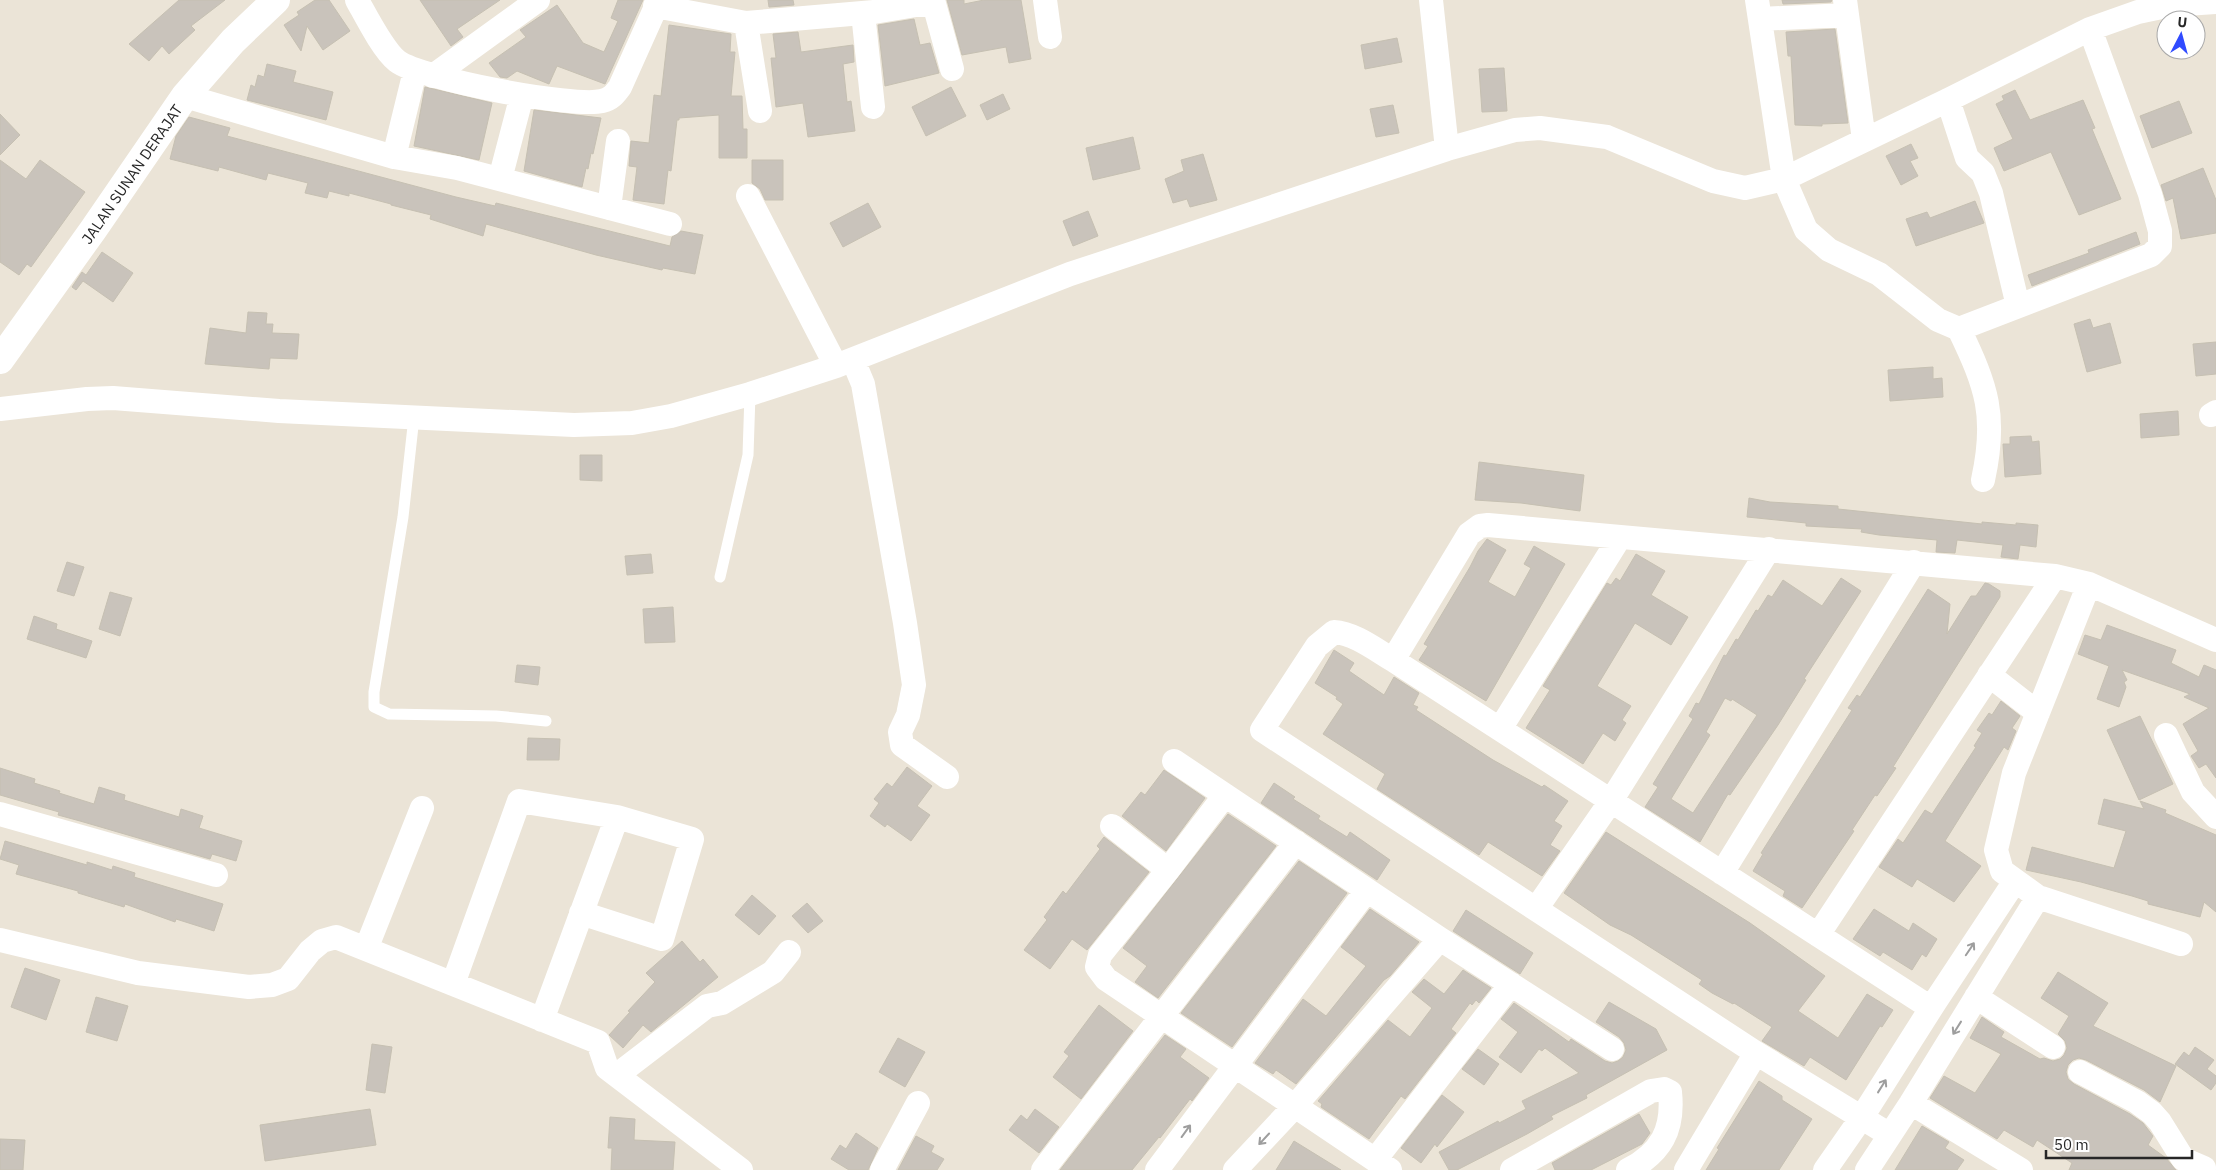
<svg xmlns="http://www.w3.org/2000/svg" width="2216" height="1170" font-family="'IBM Plex Sans',sans-serif">
  <rect width="100%" height="100%" fill="#ebe4d7"/>
  <path fill="#c9c3bb" stroke="#c6c0b2" fill-rule="evenodd" d="M 179,0 L 225,0 L 191,26 L 195,30 L 169,54 L 162,46 L 149,61 L 129,44 Z
    M 315,0 L 329,0 L 350,31 L 323,50 L 307,26 L 301,51 L 284,25 L 299,15 L 297,12 Z
    M 420,0 L 500,0 L 457,29 L 463,37 L 451,46 Z
    M 618,0 L 643,0 L 605,84 L 557,66 L 549,84 L 517,71 L 507,78 L 500,77 L 489,63 L 526,37 L 520,30 L 557,5 L 583,43 L 604,52 L 618,21 L 611,18 Z
    M 768,0 L 793,0 L 794,5 L 769,7 Z
    M 947,0 L 964,0 L 964,4 L 984,0 L 1021,0 L 1031,59 L 1009,63 L 1006,47 L 962,55 Z
    M 1782,0 L 1832,0 L 1831,2 L 1783,4 Z
    M 914,19 L 920,45 L 930,43 L 939,73 L 885,86 L 878,25 Z
    M 669,25 L 731,34 L 730,52 L 735,52 L 731,96 L 742,96 L 743,129 L 747,129 L 747,158 L 719,158 L 719,115 L 679,118 L 679,120 L 677,120 L 671,171 L 668,170 L 664,204 L 633,200 L 637,167 L 629,166 L 631,141 L 649,143 L 654,95 L 661,96 Z
    M 1835,29 L 1848,123 L 1822,124 L 1822,126 L 1795,125 L 1791,56 L 1788,56 L 1786,32 Z
    M 798,32 L 801,52 L 853,45 L 854,62 L 843,64 L 847,102 L 851,101 L 855,131 L 808,137 L 803,103 L 776,107 L 771,58 L 776,58 L 773,34 Z
    M 1397,38 L 1402,62 L 1365,69 L 1361,45 Z
    M 267,64 L 296,71 L 293,82 L 333,92 L 326,120 L 247,100 L 251,85 L 255,87 L 258,75 L 264,77 Z
    M 1504,68 L 1507,111 L 1482,112 L 1479,69 Z
    M 425,87 L 492,103 L 479,160 L 414,146 Z
    M 951,87 L 966,116 L 926,136 L 912,107 Z
    M 2015,90 L 2030,120 L 2083,100 L 2095,128 L 2092,129 L 2121,199 L 2079,215 L 2051,152 L 2004,171 L 1994,148 L 2013,139 L 1996,104 L 2004,100 L 2002,96 Z
    M 1003,94 L 1010,109 L 987,120 L 980,105 Z
    M 2179,101 L 2192,133 L 2152,148 L 2140,116 Z
    M 1393,105 L 1399,133 L 1376,137 L 1370,109 Z
    M 534,110 L 601,118 L 593,154 L 591,153 L 588,169 L 586,168 L 582,187 L 524,171 Z
    M 0,114 L 20,135 L 0,155 Z
    M 189,117 L 230,128 L 227,136 L 456,197 L 495,206 L 496,203 L 670,246 L 672,237 L 681,231 L 703,235 L 695,274 L 663,268 L 662,270 L 596,255 L 486,224 L 483,236 L 430,219 L 431,215 L 391,205 L 391,204 L 349,193 L 349,196 L 329,191 L 327,198 L 305,193 L 308,183 L 268,173 L 266,180 L 219,167 L 218,171 L 170,159 L 176,136 Z
    M 1133,137 L 1140,169 L 1093,180 L 1086,148 Z
    M 1911,144 L 1918,158 L 1910,161 L 1918,176 L 1901,185 L 1886,156 Z
    M 1203,154 L 1217,200 L 1190,207 L 1187,199 L 1173,203 L 1165,179 L 1184,171 L 1181,160 Z
    M 0,160 L 26,179 L 40,160 L 85,192 L 31,267 L 27,264 L 19,275 L 0,262 Z
    M 752,160 L 783,160 L 783,200 L 765,200 L 760,189 L 752,183 Z
    M 2203,168 L 2216,200 L 2216,233 L 2181,239 L 2173,198 L 2166,201 L 2161,185 Z
    M 1975,201 L 1984,223 L 1916,246 L 1906,219 L 1927,212 L 1930,218 Z
    M 868,203 L 881,227 L 843,247 L 830,223 Z
    M 1088,211 L 1098,236 L 1073,246 L 1063,221 Z
    M 2136,232 L 2140,244 L 2032,286 L 2028,275 L 2089,253 L 2088,250 Z
    M 102,252 L 133,273 L 113,302 L 83,281 L 76,290 L 72,287 L 82,272 L 86,275 Z
    M 248,312 L 267,313 L 266,324 L 273,324 L 272,333 L 299,334 L 297,359 L 270,358 L 269,369 L 205,364 L 210,328 L 246,333 Z
    M 2090,319 L 2093,328 L 2110,323 L 2121,363 L 2087,372 L 2074,324 Z
    M 2216,342 L 2216,374 L 2196,376 L 2193,344 Z
    M 1933,367 L 1933,379 L 1942,378 L 1943,397 L 1890,401 L 1888,370 Z
    M 2178,411 L 2179,435 L 2141,438 L 2140,414 Z
    M 2031,436 L 2032,442 L 2039,441 L 2041,474 L 2005,477 L 2003,444 L 2010,444 L 2010,437 Z
    M 580,455 L 602,455 L 602,481 L 580,480 Z
    M 1479,462 L 1584,475 L 1580,511 L 1521,503 L 1475,500 Z
    M 1749,498 L 1770,502 L 1838,506 L 1838,509 L 1982,524 L 1982,522 L 2016,525 L 2016,523 L 2038,525 L 2036,547 L 2020,545 L 2018,559 L 2001,557 L 2003,545 L 1957,540 L 1955,553 L 1936,552 L 1937,540 L 1879,535 L 1861,532 L 1862,529 L 1806,526 L 1806,523 L 1747,517 Z
    M 1487,539 L 1506,550 L 1488,582 L 1515,597 L 1531,568 L 1524,564 L 1534,546 L 1565,564 L 1486,701 L 1419,660 L 1428,646 L 1424,644 L 1470,567 L 1478,551 Z
    M 651,554 L 653,573 L 627,575 L 625,556 Z
    M 1636,554 L 1665,571 L 1651,595 L 1688,617 L 1671,645 L 1635,623 L 1597,686 L 1631,706 L 1622,720 L 1626,723 L 1615,741 L 1603,733 L 1583,764 L 1526,728 L 1550,690 L 1543,686 L 1607,583 L 1611,585 L 1616,578 L 1620,581 Z
    M 67,562 L 84,567 L 74,596 L 57,591 Z
    M 1841,578 L 1861,591 L 1804,679 L 1806,680 L 1778,725 L 1730,795 L 1728,794 L 1700,842 L 1645,807 L 1658,787 L 1653,784 L 1693,719 L 1689,716 L 1696,703 L 1699,704 L 1724,655 L 1726,656 L 1736,639 L 1738,640 L 1756,610 L 1758,611 L 1768,595 L 1772,597 L 1783,580 L 1822,606 ZM 1725,698 L 1731,701 L 1732,699 L 1757,715 L 1693,813 L 1671,799 L 1710,735 L 1706,732 Z
    M 1985,583 L 1989,584 L 2000,591 L 2000,597 L 1893,767 L 1896,768 L 1877,796 L 1875,795 L 1852,830 L 1854,831 L 1802,908 L 1783,896 L 1785,891 L 1753,871 L 1763,854 L 1761,853 L 1852,710 L 1848,708 L 1857,695 L 1860,697 L 1928,589 L 1950,604 L 1947,634 L 1971,596 L 1976,596 Z
    M 110,592 L 132,598 L 120,636 L 99,629 Z
    M 673,607 L 675,642 L 645,643 L 643,609 Z
    M 34,616 L 57,624 L 56,629 L 92,641 L 86,658 L 27,639 Z
    M 2107,625 L 2176,650 L 2171,663 L 2199,677 L 2204,665 L 2216,670 L 2216,778 L 2206,764 L 2199,768 L 2191,756 L 2198,751 L 2183,724 L 2209,708 L 2184,697 L 2190,694 L 2122,670 L 2127,680 L 2124,682 L 2126,687 L 2119,707 L 2097,699 L 2109,666 L 2078,654 L 2085,635 L 2101,640 Z
    M 1334,650 L 1354,663 L 1349,671 L 1384,695 L 1394,677 L 1419,693 L 1413,705 L 1418,707 L 1416,710 L 1493,760 L 1542,787 L 1544,785 L 1568,801 L 1554,821 L 1562,826 L 1550,845 L 1560,851 L 1542,876 L 1488,842 L 1479,855 L 1377,789 L 1385,774 L 1323,734 L 1343,704 L 1336,699 L 1337,697 L 1315,683 Z
    M 517,665 L 540,667 L 538,685 L 515,682 Z
    M 2001,701 L 2020,716 L 2012,728 L 2016,731 L 2008,750 L 2004,747 L 1945,841 L 1981,866 L 1954,902 L 1917,879 L 1912,887 L 1879,867 L 1898,839 L 1903,843 L 1925,810 L 1932,814 L 1976,747 L 1974,746 L 1982,733 L 1977,730 L 1989,713 L 1992,715 Z
    M 2140,716 L 2173,784 L 2139,800 L 2107,730 Z
    M 528,738 L 560,739 L 559,760 L 527,760 Z
    M 907,767 L 932,786 L 917,806 L 930,815 L 911,841 L 887,824 L 885,827 L 870,816 L 879,803 L 874,799 L 887,783 L 892,787 Z
    M 0,768 L 35,779 L 34,783 L 60,791 L 59,793 L 94,804 L 99,787 L 125,795 L 124,800 L 179,817 L 181,809 L 203,816 L 199,828 L 242,841 L 236,861 L 212,854 L 210,859 L 80,821 L 58,815 L 59,812 L 0,795 Z
    M 1164,770 L 1205,798 L 1166,851 L 1122,816 L 1141,792 L 1145,795 Z
    M 1274,783 L 1295,797 L 1293,799 L 1320,816 L 1318,819 L 1347,837 L 1350,832 L 1390,860 L 1377,880 L 1261,803 Z
    M 2104,799 L 2144,809 L 2140,801 L 2166,810 L 2165,813 L 2216,835 L 2216,912 L 2204,902 L 2200,917 L 2148,904 L 2148,901 L 2132,896 L 2081,882 L 2026,870 L 2032,847 L 2114,868 L 2126,831 L 2098,824 Z
    M 1228,814 L 1276,846 L 1158,998 L 1135,982 L 1147,966 L 1123,948 Z
    M 1606,832 L 1750,923 L 1825,976 L 1798,1011 L 1838,1038 L 1867,994 L 1893,1010 L 1882,1027 L 1880,1026 L 1846,1080 L 1810,1057 L 1804,1066 L 1762,1041 L 1772,1027 L 1734,1003 L 1733,1004 L 1712,993 L 1699,984 L 1702,980 L 1631,935 L 1610,925 L 1564,893 Z
    M 1104,837 L 1149,872 L 1087,950 L 1072,939 L 1050,969 L 1024,950 L 1047,920 L 1044,917 L 1063,891 L 1066,894 L 1100,849 L 1097,846 Z
    M 5,841 L 87,865 L 87,862 L 112,870 L 113,866 L 135,873 L 134,877 L 223,904 L 214,931 L 176,919 L 175,922 L 125,904 L 124,907 L 78,893 L 78,891 L 16,874 L 19,865 L 0,859 Z
    M 1299,861 L 1347,893 L 1232,1047 L 1181,1013 Z
    M 752,895 L 776,916 L 759,935 L 735,915 Z
    M 807,903 L 823,921 L 808,933 L 792,916 Z
    M 1370,909 L 1419,942 L 1390,976 L 1384,980 L 1296,1084 L 1276,1070 L 1273,1074 L 1255,1063 L 1303,999 L 1326,1016 L 1366,966 L 1341,947 Z
    M 1874,909 L 1909,931 L 1913,923 L 1937,939 L 1926,957 L 1922,954 L 1912,970 L 1883,952 L 1880,956 L 1853,939 Z
    M 1466,910 L 1533,953 L 1520,974 L 1453,931 Z
    M 682,941 L 700,962 L 703,959 L 718,977 L 651,1032 L 643,1025 L 623,1048 L 609,1035 L 630,1012 L 628,1011 L 655,982 L 646,973 Z
    M 25,968 L 60,980 L 46,1020 L 11,1007 Z
    M 1463,970 L 1491,988 L 1479,1003 L 1476,1000 L 1472,1005 L 1470,1003 L 1451,1029 L 1456,1033 L 1405,1099 L 1401,1096 L 1369,1139 L 1321,1107 L 1322,1104 L 1318,1101 L 1388,1020 L 1410,1037 L 1432,1008 L 1412,992 L 1424,979 L 1444,994 Z
    M 2058,972 L 2108,1003 L 2093,1026 L 2176,1066 L 2160,1102 L 2144,1090 L 2086,1060 L 2079,1058 L 2073,1060 L 2068,1065 L 2066,1072 L 2068,1079 L 2074,1084 L 2130,1114 L 2143,1123 L 2153,1136 L 2148,1145 L 2166,1158 L 2176,1170 L 2069,1170 L 2072,1163 L 2037,1140 L 2033,1147 L 2004,1130 L 1997,1139 L 1930,1098 L 1944,1076 L 1975,1093 L 2001,1054 L 1970,1038 L 1982,1017 L 2004,1032 L 2001,1037 L 2040,1059 L 2044,1058 L 2053,1061 L 2060,1059 L 2064,1055 L 2067,1048 L 2065,1041 L 2058,1034 L 2069,1016 L 2041,998 Z
    M 96,997 L 128,1006 L 117,1041 L 86,1032 Z
    M 1609,1002 L 1656,1029 L 1667,1050 L 1586,1095 L 1587,1098 L 1551,1116 L 1553,1119 L 1527,1134 L 1457,1170 L 1449,1170 L 1439,1152 L 1498,1121 L 1499,1123 L 1526,1109 L 1522,1101 L 1579,1073 L 1545,1048 L 1542,1051 L 1539,1049 L 1521,1073 L 1499,1057 L 1518,1032 L 1501,1019 L 1514,1003 L 1569,1042 L 1571,1039 L 1605,1061 L 1612,1063 L 1618,1061 L 1623,1057 L 1626,1050 L 1624,1043 L 1619,1037 L 1596,1022 Z
    M 1099,1005 L 1133,1031 L 1081,1099 L 1053,1077 L 1069,1056 L 1064,1052 Z
    M 1165,1035 L 1186,1049 L 1180,1057 L 1209,1078 L 1192,1101 L 1190,1099 L 1160,1138 L 1159,1137 L 1132,1170 L 1060,1170 Z
    M 898,1038 L 925,1052 L 905,1087 L 879,1072 Z
    M 372,1044 L 392,1047 L 385,1093 L 366,1090 Z
    M 2195,1047 L 2214,1060 L 2207,1069 L 2216,1076 L 2216,1083 L 2211,1090 L 2175,1064 L 2184,1052 L 2189,1056 Z
    M 1478,1049 L 1499,1064 L 1484,1085 L 1462,1069 Z
    M 1759,1081 L 1782,1096 L 1782,1100 L 1812,1119 L 1779,1170 L 1706,1170 L 1719,1149 L 1717,1148 Z
    M 1442,1095 L 1464,1112 L 1437,1147 L 1435,1144 L 1421,1163 L 1401,1148 Z
    M 370,1109 L 376,1145 L 265,1161 L 260,1125 Z
    M 1035,1109 L 1059,1127 L 1039,1153 L 1009,1130 L 1021,1115 L 1027,1120 Z
    M 1639,1114 L 1650,1133 L 1642,1144 L 1591,1170 L 1555,1170 L 1552,1163 Z
    M 610,1117 L 635,1119 L 634,1140 L 675,1142 L 673,1170 L 611,1170 L 612,1148 L 608,1148 Z
    M 1922,1126 L 1949,1142 L 1945,1148 L 1964,1160 L 1957,1170 L 1895,1170 Z
    M 856,1133 L 878,1148 L 868,1170 L 849,1170 L 831,1159 L 840,1145 L 846,1149 Z
    M 916,1136 L 934,1146 L 931,1152 L 944,1159 L 937,1170 L 898,1170 Z
    M 0,1139 L 25,1140 L 23,1170 L 0,1170 Z
    M 1294,1141 L 1341,1170 L 1276,1170 Z"/>
  <g fill="none" stroke-linecap="round" stroke-linejoin="round">
    <path stroke="#fff" stroke-width="11" d="M 414,417 L 403,517 L 374,692 L 374,707 L 389,714 L 496,716 L 546,721
      M 720,577 L 748,455 L 750,394"/>
    <path stroke="#fff" stroke-width="24" d="M 357,0 C 366,16 383,50 397,61 C 420,79 573,108 602,101 C 611,99 615,94 620,87 L 659,0
      M 933,0 L 952,69
      M 1045,0 L 1050,37
      M 1431,0 L 1447,149
      M 1757,0 L 1784,179 L 1806,230 L 1829,250 L 1879,274 L 1938,320 L 1959,329 C 1987,387 1997,416 1983,480
      M 1845,0 L 1864,140
      M 655,6 L 746,23 L 874,12 L 916,5 L 934,5
      M 863,13 L 873,107
      M 1760,19 L 1847,15
      M 746,23 L 760,111
      M 433,76 L 538,0
      M 185,96 L 394,157 L 457,168 L 670,224
      M 1948,100 L 1967,158 L 1983,173 L 1991,193 L 2018,306
      M 394,157 L 415,71
      M 500,179 L 522,95
      M 748,196 L 836,366
      M 609,208 L 618,141
      M 1959,329 L 2151,255 L 2160,246 L 2160,231 L 2150,194 L 2090,29
      M 853,360 L 863,384 L 905,623 L 914,685 L 908,715 L 900,732 L 902,745 L 947,777
      M 0,409 L 87,399 L 113,398 L 279,411 L 574,425 L 632,423 L 671,416 L 750,394 L 836,366 L 1070,274 L 1447,149 L 1515,130 L 1540,128 L 1607,137 L 1713,181 L 1745,188 L 1784,179 L 1948,100 L 2090,29 L 2138,12 L 2171,5 L 2216,2
      M 2211,415 L 2216,412
      M 2089,584 L 2014,773 L 1996,850 L 2002,871 L 2038,897 L 2181,944
      M 1393,660 L 1469,534 L 1480,526 L 1488,525 L 2055,576 L 2089,584 L 2216,640
      M 1989,675 L 2038,713
      M 1500,729 L 1620,537
      M 2166,735 L 2193,792 L 2216,817
      M 1174,761 L 1440,939 L 1612,1049
      M 1225,795 L 1168,870 L 1100,955 L 1097,967 L 1106,979 L 1390,1170
      M 0,814 L 216,875
      M 1112,826 L 1168,870
      M 1722,873 L 1914,562
      M 1536,909 L 1611,801 L 1769,549
      M 1818,935 L 2055,576
      M 0,940 L 138,973 L 249,987 L 272,985 L 288,979 L 310,951 L 322,941 L 336,937 L 598,1042 L 607,1068 L 741,1170
      M 366,949 L 422,808
      M 453,984 L 519,801 L 617,817 L 692,839 L 662,939 L 581,913
      M 1976,997 L 2053,1047
      M 542,1020 L 617,817
      M 2080,1072 L 2137,1102 L 2152,1113 L 2160,1122 L 2183,1159 L 2204,1168
      M 617,1075 L 707,1006 L 722,1003 L 773,972 L 789,952
      M 1911,1103 L 2021,1170
      M 1890,1135 L 1756,1053 L 1262,730 L 1317,646 L 1334,632 C 1354,633 1376,650 1393,660 L 1931,1008
      M 1375,1160 L 1511,984
      M 882,1170 L 918,1103
      M 1043,1170 L 1296,842
      M 1157,1170 L 1367,890
      M 1235,1170 L 1294,1107 L 1440,939
      M 1512,1170 L 1651,1091 L 1664,1089 L 1670,1092 C 1674,1130 1661,1153 1628,1170
      M 1686,1170 L 1756,1053
      M 1825,1170 L 1862,1117 L 1935,1002 L 2015,881
      M 1867,1170 L 1911,1103 L 2038,897"/>
    <path stroke="#fff" stroke-width="28" id="s1" d="M 0,360 L 93,230 L 185,96 L 233,41 L 276,0"/>
  </g>
  <defs><path id="oneway-shaft" d="M-6 0H5M1.5-3L5.5 0L1.5 3" fill="none" stroke-width="1.6" stroke-linecap="round" stroke-linejoin="round" transform="scale(1.25)"/></defs>
  <g stroke="#9e9e9e">
    <use href="#oneway-shaft" transform="translate(1970 949) rotate(-56)"/>
    <use href="#oneway-shaft" transform="translate(1957 1028) rotate(122)"/>
    <use href="#oneway-shaft" transform="translate(1882 1086) rotate(-58)"/>
    <use href="#oneway-shaft" transform="translate(1186 1131) rotate(-54)"/>
    <use href="#oneway-shaft" transform="translate(1264 1139) rotate(133)"/>
  </g>
  <g text-anchor="middle" dominant-baseline="central" stroke-width="4" stroke-linejoin="round" paint-order="stroke">
    <g font-size="15" fill="#272727" stroke="#fff">
      <text stroke="none"><textPath href="#s1" startOffset="228">JALAN SUNAN DERAJAT</textPath></text>
    </g>
  </g>
  <g transform="translate(2181 35) rotate(6)"><circle r="24" fill="#ffffff" stroke="#a9a9a9"/>
  <path d="M0-4L9 19L0 12L-9 19Z" fill="#304bff"/>
  <text y="-8" font-size="14" font-weight="bold" text-anchor="middle" fill="#272727">U</text>
  </g>
  <path d="M2046 1150v8h146v-8" fill="none" stroke="#272727" stroke-width="2.5"/>
  <text x="2054" y="1150" font-size="15" fill="#272727" stroke="#ffffff" stroke-width="4" paint-order="stroke">50 m</text>
</svg>
